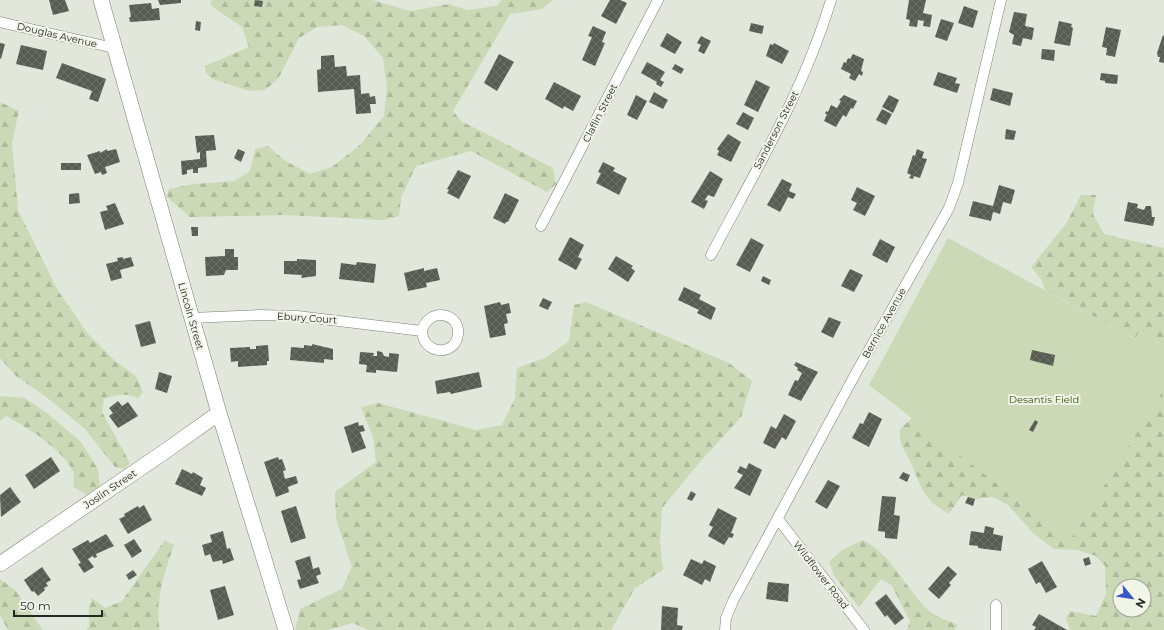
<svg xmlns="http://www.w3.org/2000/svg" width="1164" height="630" font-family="Montserrat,sans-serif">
  <defs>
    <pattern id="forest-firs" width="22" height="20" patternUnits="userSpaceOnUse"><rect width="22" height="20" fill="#cbd9b6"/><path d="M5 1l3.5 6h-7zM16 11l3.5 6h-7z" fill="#aeba9c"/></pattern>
    <pattern id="building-cross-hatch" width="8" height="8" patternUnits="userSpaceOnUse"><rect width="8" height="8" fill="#585c52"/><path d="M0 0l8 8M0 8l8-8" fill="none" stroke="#6c7067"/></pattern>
  </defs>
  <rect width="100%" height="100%" fill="#e2e7db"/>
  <path fill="url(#forest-firs)" fill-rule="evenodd" d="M 212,0 L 372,0 L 410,11 L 449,4 L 468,10 L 496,6 L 502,0 L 553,0 L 542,9 L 510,14 L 453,111 L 461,121 L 553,168 L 556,184 L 547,192 L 471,151 L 416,166 L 401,198 L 399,216 L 384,220 L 284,215 L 190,217 L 167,197 L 169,189 L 193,184 L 234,181 L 250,171 L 255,149 L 268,146 L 284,160 L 310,174 L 332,167 L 361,144 L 384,116 L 387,87 L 383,58 L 364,36 L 342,25 L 317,27 L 299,38 L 278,79 L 265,90 L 250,91 L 212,79 L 206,73 L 205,66 L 249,47 L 242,27 L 210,5 Z
    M 0,102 L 19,111 L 12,142 L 18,210 L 57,289 L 88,334 L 115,361 L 136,376 L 143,392 L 138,399 C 127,392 116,395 104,399 L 102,412 L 130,463 L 125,469 L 115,467 L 84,428 L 45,396 L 16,376 L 0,358 Z
    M 1081,195 L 1096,195 L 1093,214 L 1104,234 L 1164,248 L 1164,347 L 1139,332 L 1135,339 L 1045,290 L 1041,279 L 1031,267 L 1066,224 Z
    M 586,302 L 729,363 L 752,381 L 741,417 L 700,462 L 662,508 L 660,542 L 663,570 L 635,588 L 611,630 L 368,630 L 353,623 L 328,630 L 295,630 L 300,609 L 342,589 L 352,567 L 336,519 L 335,492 L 376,462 L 373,437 L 361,407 L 378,403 L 476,430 L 502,425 L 515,398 L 517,368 L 545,358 L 569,341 L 574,305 Z
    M 1164,389 L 1164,630 L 1070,630 L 1066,618 L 1070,611 L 1096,616 L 1106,594 L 1105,566 L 1096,556 L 1077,550 L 1054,549 L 1033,533 L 1008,505 L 993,497 L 975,499 L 962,495 L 949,514 C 923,500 922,488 911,463 C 904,447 899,447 900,429 L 912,418 L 1070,540 ZM 1120,586 L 1144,586 L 1144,610 L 1120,610 Z
    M 0,396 L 25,398 L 48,414 L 81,442 L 98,469 L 100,486 L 87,495 L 74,487 C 73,482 75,473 72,469 C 60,448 27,427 6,416 L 0,421 Z
    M 165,540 L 174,545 C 165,571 154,603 160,630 L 86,630 L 89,627 L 89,608 L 92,598 L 105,608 L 122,601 Z
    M 863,540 C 890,554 903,583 923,605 C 931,615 945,620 957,624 L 955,630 L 907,630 L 910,621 L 892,586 L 881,579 L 859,607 L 834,576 L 829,562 L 842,550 Z
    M 0,579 L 15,590 L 43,630 L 8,630 L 0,615 Z"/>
  <path fill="#cbd9b6" d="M 948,238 L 1135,339 L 1139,332 L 1164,347 L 1164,389 L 1070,540 L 869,385 Z"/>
  <path fill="url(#building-cross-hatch)" d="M 49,0 L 65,0 L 69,11 L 53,15 Z
    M 158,0 L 181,0 L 181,3 L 160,5 Z
    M 255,0 L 263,1 L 262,7 L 254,6 Z
    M 610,0 L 620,0 L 627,3 L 616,24 L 601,16 Z
    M 909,0 L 926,0 L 923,13 L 932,15 L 930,27 L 923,26 L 924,21 L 918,20 L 917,27 L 909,26 L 910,20 L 906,19 Z
    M 151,3 L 152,9 L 159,8 L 160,20 L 130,22 L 129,17 L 131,17 L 129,5 Z
    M 964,6 L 978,11 L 973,28 L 958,23 Z
    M 1014,12 L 1027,14 L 1025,26 L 1034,28 L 1032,40 L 1023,38 L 1021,46 L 1012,44 L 1014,35 L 1009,32 Z
    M 941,19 L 954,23 L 947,41 L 935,37 Z
    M 196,21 L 201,22 L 200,31 L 195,30 Z
    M 1059,21 L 1072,24 L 1071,27 L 1073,28 L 1070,46 L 1054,43 Z
    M 751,23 L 764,26 L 762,34 L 749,31 Z
    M 593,26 L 606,32 L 602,42 L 605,43 L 595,66 L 582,60 L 592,37 L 588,36 Z
    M 1106,27 L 1121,30 L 1115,57 L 1106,55 L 1107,48 L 1102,47 Z
    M 667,33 L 682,42 L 675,54 L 660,46 Z
    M 1163,35 L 1164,36 L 1164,63 L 1159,62 L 1160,57 L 1158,57 L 1157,53 Z
    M 701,36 L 711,41 L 704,54 L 698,51 L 701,45 L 697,43 Z
    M 0,43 L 5,44 L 1,59 L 0,58 Z
    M 774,43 L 789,51 L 782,64 L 766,56 L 770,44 L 773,45 Z
    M 21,45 L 47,51 L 43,70 L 16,64 Z
    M 1042,49 L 1055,50 L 1054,61 L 1041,59 Z
    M 499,54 L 514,62 L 497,91 L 484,83 Z
    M 853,54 L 864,59 L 861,71 L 863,72 L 862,76 L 859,74 L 855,81 L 849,78 L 851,74 L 841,69 L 844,62 L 846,63 L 848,58 L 850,59 Z
    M 334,55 L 335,67 L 346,66 L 347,76 L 360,75 L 361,94 L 369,93 L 370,97 L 375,96 L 376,104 L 370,104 L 371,113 L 356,114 L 354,89 L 318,92 L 317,70 L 321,69 L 321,56 Z
    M 647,62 L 665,72 L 660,80 L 664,82 L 661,87 L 656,84 L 657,82 L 641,73 Z
    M 62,63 L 106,79 L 98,102 L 89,99 L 92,91 L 56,78 Z
    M 675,64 L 684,69 L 681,74 L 672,69 Z
    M 938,72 L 957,78 L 955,83 L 960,84 L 957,93 L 933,85 Z
    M 1101,73 L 1118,75 L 1117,84 L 1105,83 L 1105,81 L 1100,80 Z
    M 756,80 L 770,87 L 758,112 L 744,105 Z
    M 554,82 L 581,96 L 573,111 L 564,106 L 563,109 L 545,99 Z
    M 993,88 L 1013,93 L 1010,106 L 990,100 Z
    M 654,92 L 668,100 L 663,109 L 649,102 Z
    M 636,95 L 647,101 L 637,120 L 627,115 Z
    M 844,95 L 857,101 L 853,109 L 851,108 L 846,117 L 843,115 L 836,127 L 824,121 L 827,114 L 825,114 L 826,111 L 828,112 L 831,105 L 837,108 L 841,101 L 839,100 Z
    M 889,95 L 899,100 L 893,113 L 882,107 Z
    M 882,109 L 892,114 L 886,125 L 876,120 Z
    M 743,112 L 754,118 L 748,130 L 736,124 Z
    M 1006,129 L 1016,131 L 1014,140 L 1005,139 Z
    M 728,134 L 741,142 L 731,162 L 717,155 L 719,151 L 717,149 Z
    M 214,135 L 216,150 L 206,151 L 207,167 L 198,168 L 198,173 L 193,173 L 193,169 L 187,170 L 187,174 L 182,175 L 181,161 L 200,159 L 200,152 L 197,153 L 195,136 Z
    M 107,149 L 107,151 L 116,149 L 120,162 L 105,167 L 107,173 L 102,175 L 101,172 L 95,174 L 87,155 L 100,151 L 100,153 Z
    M 238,149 L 245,152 L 241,162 L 234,158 Z
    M 917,149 L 924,152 L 922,158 L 927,159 L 920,178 L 914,176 L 913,179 L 909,178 L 911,175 L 907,173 L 913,155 L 915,156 Z
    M 603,162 L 615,168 L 613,171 L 627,178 L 619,195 L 596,183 L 601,173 L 598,172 Z
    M 61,163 L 81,163 L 81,170 L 61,170 Z
    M 458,170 L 471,176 L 459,199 L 447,193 L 449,190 L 447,189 Z
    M 710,171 L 723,179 L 714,197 L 708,195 L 705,200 L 708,201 L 704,209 L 691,202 Z
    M 782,179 L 792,184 L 789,191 L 796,194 L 793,199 L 788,197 L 780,212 L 767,205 Z
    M 999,185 L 1015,190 L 1011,204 L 1003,202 L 1000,214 L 993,212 L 991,221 L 969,216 L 973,201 L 993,206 Z
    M 857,187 L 875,196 L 865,216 L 853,210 L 857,203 L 851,200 Z
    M 79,193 L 80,203 L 69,204 L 69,194 Z
    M 505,193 L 519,200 L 508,222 L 506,222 L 505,224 L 493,218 Z
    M 1128,202 L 1138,204 L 1137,208 L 1144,210 L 1146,206 L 1151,206 L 1152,217 L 1155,217 L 1153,226 L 1124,221 Z
    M 115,203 L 124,224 L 105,230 L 100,212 L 108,210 L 106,206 Z
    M 191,227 L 198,227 L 198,236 L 192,236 Z
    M 570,237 L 584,245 L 578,257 L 582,259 L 576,270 L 558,260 Z
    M 751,238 L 764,245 L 750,272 L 736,265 Z
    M 880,239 L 895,247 L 887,263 L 872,255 Z
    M 225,249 L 234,249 L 234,257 L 238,257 L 238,270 L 226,270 L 224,275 L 206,276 L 205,257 L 225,256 Z
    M 616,256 L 633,266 L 631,268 L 635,271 L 628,282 L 608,269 Z
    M 123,257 L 123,259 L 131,257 L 134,266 L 120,270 L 122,278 L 111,281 L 106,264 L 118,261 L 117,258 Z
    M 297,259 L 316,260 L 316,276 L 301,278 L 302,275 L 284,274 L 284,261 L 297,261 Z
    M 357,262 L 376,264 L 374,283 L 339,279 L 341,263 L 356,265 Z
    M 424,268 L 424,271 L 437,268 L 440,280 L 426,283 L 427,287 L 408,291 L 404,273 Z
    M 850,269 L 863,275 L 854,292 L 841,286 Z
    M 763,276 L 771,280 L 769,285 L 761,281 Z
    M 684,287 L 701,295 L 699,299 L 716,308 L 711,320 L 697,313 L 699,310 L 678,300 Z
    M 543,298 L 552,302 L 548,310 L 539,306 Z
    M 500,302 L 501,305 L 509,303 L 511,313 L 506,314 L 508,323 L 504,324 L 506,335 L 490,338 L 484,306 Z
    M 829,317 L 841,322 L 833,338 L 821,332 Z
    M 150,321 L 156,343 L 141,347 L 135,325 Z
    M 312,344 L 333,349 L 333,360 L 324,359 L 324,363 L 290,360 L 291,347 L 304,348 L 304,345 L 312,346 Z
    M 268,345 L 269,361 L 267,361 L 267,365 L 238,367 L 238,361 L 231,362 L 230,348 L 250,347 L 250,349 L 256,349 L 256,346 Z
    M 1032,350 L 1055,355 L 1053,366 L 1030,360 Z
    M 377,351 L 382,352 L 384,356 L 389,357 L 389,353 L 399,354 L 397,372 L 376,370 L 376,373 L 366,372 L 367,365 L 359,364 L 360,352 L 374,353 L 373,356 L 377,356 Z
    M 796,362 L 818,372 L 801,401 L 788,395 L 795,380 L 798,381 L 802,373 L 797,370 L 798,368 L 794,365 Z
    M 159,372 L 172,376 L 167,393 L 155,389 Z
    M 479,372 L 482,387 L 451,394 L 450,392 L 437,394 L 435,381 Z
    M 118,401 L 122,406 L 128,402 L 138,416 L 118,428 L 109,416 L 113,413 L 109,408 Z
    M 869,412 L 882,419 L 869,447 L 852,438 L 860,423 L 863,424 Z
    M 784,414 L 796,421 L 786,440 L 782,437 L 775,449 L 763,443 L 771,426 L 776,429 Z
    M 1035,420 L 1038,422 L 1033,432 L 1029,430 Z
    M 358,422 L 359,426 L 363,425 L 365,431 L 360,432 L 366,448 L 352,453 L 344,427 Z
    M 51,457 L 60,471 L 34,489 L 25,475 Z
    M 278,457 L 279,460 L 282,459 L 286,470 L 283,471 L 285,479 L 296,476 L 298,483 L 288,487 L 289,492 L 276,497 L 264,462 Z
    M 749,463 L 762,470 L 750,496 L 734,488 L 743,475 L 737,472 L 740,466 L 746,469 Z
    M 182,469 L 192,474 L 193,472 L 203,478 L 200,485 L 206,488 L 202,496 L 175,484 Z
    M 903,472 L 910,475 L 907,482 L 899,478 Z
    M 828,480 L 840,486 L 827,509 L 815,502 Z
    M 10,487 L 21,502 L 1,517 L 0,495 Z
    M 691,491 L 696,494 L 692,501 L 687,499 Z
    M 882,496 L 896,497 L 894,515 L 900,516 L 897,539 L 885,538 L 885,532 L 878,531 Z
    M 968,497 L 975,499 L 973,506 L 965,503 Z
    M 144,505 L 152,520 L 128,534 L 119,519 L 125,516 L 124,514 L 138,506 L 139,508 Z
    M 296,506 L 306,538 L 291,543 L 281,511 Z
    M 718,508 L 737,518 L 731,533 L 734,534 L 732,538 L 729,537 L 724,545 L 708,536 L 713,527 L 709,525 Z
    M 985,526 L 994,528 L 993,534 L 1003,536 L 1001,551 L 978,548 L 978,546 L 969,545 L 971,531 L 984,533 Z
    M 223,531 L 227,549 L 230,548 L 234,560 L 223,564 L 222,560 L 213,562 L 210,554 L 205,556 L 202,545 L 212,542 L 210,535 Z
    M 106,534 L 114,546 L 96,554 L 97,557 L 94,558 L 93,556 L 88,559 L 94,567 L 84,573 L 78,564 L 81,563 L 72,549 L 88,540 L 90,543 Z
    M 134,539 L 142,551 L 132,558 L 124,545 Z
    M 310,556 L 313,569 L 319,567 L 321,574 L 316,576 L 319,583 L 300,589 L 297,580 L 301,579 L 295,561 Z
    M 1089,557 L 1091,564 L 1085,566 L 1083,559 Z
    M 691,559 L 702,564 L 704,560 L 716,566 L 710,582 L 705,579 L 702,585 L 683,575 Z
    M 1042,561 L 1057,587 L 1046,593 L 1040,582 L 1036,584 L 1028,569 Z
    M 948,566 L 957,574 L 949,583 L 951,585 L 939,599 L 928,589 Z
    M 42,567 L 51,580 L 46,583 L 48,586 L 44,588 L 45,590 L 38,596 L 34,591 L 32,592 L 24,580 Z
    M 133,570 L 137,575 L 129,580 L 126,575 Z
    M 768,582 L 789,584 L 788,602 L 766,599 Z
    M 225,586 L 234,615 L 218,620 L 210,590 Z
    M 886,594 L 904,618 L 895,625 L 887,615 L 885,617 L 875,603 Z
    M 662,606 L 678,608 L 677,625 L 683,626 L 682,630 L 661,630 Z
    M 1039,614 L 1067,630 L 1034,630 L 1036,627 L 1032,625 Z"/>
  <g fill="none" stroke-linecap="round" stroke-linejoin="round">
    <defs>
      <path id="street" d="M 0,22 L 114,48
        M 541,226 L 658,0
        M 711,255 C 755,172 804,90 831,0
        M 191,318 L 260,315 L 297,316 L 422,331 C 423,355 456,357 458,334 C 460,312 428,307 422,331
        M 778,519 L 864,630
        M 996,605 L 996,630
        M 725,630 L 726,618 L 733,601 L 857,371 L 949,208 L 958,183 L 1001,0"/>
      <path id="secondary" d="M 101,0 L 219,413 L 286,630
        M 0,564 L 167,450 L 219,413"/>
    </defs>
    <use href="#street" stroke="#7a7f74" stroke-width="11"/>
    <use href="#secondary" stroke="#7a7f74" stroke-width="16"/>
    <use href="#street" stroke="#fff" stroke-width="10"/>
    <use href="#secondary" stroke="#fff" stroke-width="15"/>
  </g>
  <g text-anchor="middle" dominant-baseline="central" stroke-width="4" stroke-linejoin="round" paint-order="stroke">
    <g font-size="10" fill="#252723" stroke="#f0f5e8">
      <text transform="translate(57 35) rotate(13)">Douglas Avenue</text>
      <text transform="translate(600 113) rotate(-63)">Claflin Street</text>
      <text transform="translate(776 130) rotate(-63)">Sanderson Street</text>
      <text transform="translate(191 316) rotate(74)">Lincoln Street</text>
      <text transform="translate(307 318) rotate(4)">Ebury Court</text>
      <text transform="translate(884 323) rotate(-61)">Bernice Avenue</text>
      <text transform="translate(110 489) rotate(-34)">Joslin Street</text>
      <text transform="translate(821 575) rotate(52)">Wildflower Road</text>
    </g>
    <g font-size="10" fill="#334700" stroke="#f0f5e8">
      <text x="1044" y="399">Desantis Field</text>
    </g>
  </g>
  <g transform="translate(1132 598) rotate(120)"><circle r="19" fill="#f0f5e8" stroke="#9fa399"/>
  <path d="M0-3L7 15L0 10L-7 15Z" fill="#3757c8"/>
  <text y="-6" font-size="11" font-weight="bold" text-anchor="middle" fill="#252723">N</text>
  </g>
  <path d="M14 610v6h88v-6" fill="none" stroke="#252723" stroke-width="2"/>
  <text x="20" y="610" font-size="12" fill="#252723" stroke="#f0f5e8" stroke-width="3" paint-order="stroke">50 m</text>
</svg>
